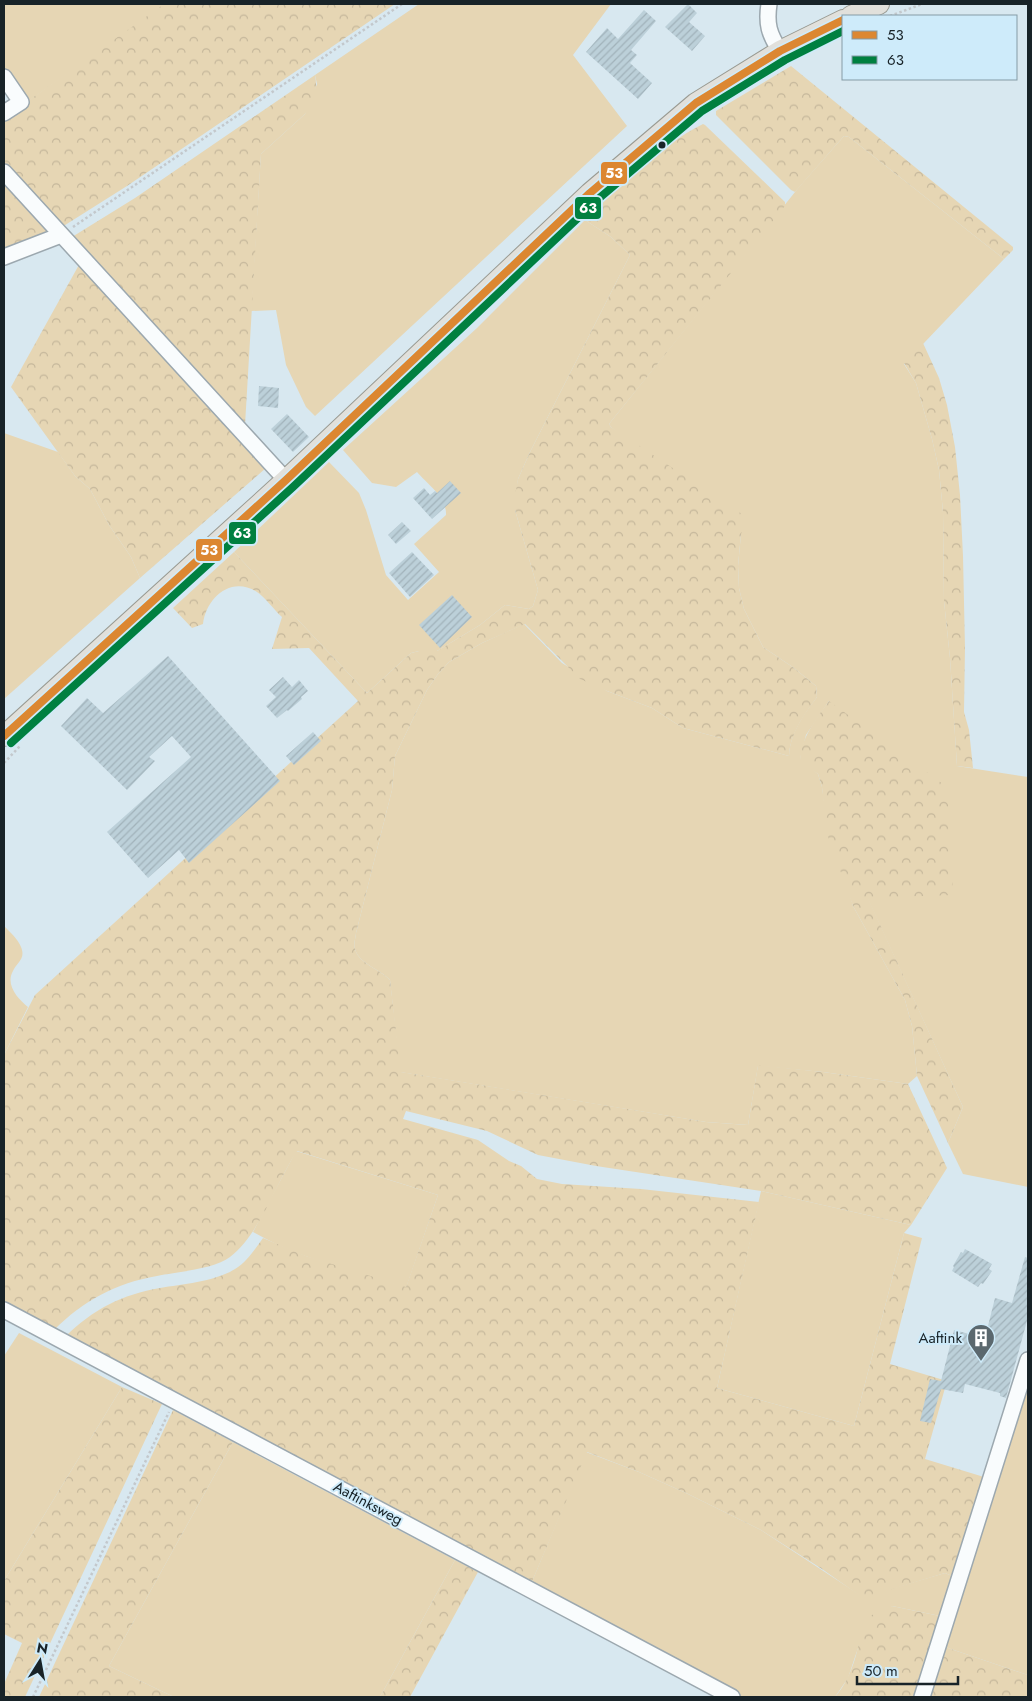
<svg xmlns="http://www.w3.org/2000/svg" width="1032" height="1701" font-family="Jost,sans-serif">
  <defs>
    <pattern id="forest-crowns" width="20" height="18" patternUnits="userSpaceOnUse" patternTransform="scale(1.25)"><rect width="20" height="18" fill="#e6d6b4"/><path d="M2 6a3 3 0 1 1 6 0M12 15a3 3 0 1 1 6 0" fill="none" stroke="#c5b79b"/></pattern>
    <pattern id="building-hatch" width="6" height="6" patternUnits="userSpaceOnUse" patternTransform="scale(1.25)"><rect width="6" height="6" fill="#bcd0d9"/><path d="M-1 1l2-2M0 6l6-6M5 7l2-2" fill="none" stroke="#a1b2ba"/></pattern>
  </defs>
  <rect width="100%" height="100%" fill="#d8e8f0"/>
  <path fill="#e6d6b4" d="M 4,4 L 167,4 L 27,102 L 4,72 Z
    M 419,4 L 611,4 L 573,55 L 627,126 L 315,416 L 306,407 L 286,365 L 276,310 L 251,311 L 261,154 L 305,114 L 317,84 L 315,75 Z
    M 844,136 L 849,137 L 1004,259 L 904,364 L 916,383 L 932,439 L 939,470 L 943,512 L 944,601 L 950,658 L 957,766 L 1028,777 L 1028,1187 L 963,1174 L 948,1143 L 963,1107 L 867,897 L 829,701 L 806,735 L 800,759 L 818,774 L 822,787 L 825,809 L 853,906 L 905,1000 L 912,1026 L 917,1076 L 908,1084 L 823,1072 L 758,1066 L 748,1125 L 706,1122 L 645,1112 L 400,1072 L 390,980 C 380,969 359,964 355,949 C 353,944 356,937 356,933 L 392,790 L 395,756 L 427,690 L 438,674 L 449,662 L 482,643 L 524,624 L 562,663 L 607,691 L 652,708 L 683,728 L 789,756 C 790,733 804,714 817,697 L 816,686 L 794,668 L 763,647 L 744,609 L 739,588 L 738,566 L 741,534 L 611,427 L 609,424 L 799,187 Z
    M 585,220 L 611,237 L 630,255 L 530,452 L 518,479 L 515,510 L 538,590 L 533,606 L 529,609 L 505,605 L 480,625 L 437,651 L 419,651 L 411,653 L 367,693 L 234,552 L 329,462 L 359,493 L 366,510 L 386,575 L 408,600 L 439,572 L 414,544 L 446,515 C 447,497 427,484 417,472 L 396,487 L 372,483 L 343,450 L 477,328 Z
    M 4,433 L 58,452 L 75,476 L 90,489 L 109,525 L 131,557 L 140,578 L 4,699 Z
    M 4,926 C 10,932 18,939 21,947 C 26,959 17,962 13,971 C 5,985 18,999 28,1007 L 4,1055 Z
    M 296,1151 L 438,1195 L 406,1288 C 355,1271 299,1259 253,1232 Z
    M 761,1191 L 911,1225 L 904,1233 L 854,1426 L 717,1388 Z
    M 19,1333 L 122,1387 L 4,1581 L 4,1356 Z
    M 1028,1357 L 1028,1675 L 945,1647 Z
    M 233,1442 L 455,1560 L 380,1697 L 174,1697 L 109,1666 Z
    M 586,1452 L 639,1472 L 686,1493 L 761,1530 L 863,1597 L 945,1573 L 952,1576 L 940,1616 L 892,1606 L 859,1645 L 848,1678 L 835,1697 L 742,1697 L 531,1584 Z"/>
  <path fill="url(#forest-crowns)" d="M 164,4 L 395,4 L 127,186 L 62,227 L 4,164 L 4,118 Z
    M 791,66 L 1013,247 L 1013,250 L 1004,259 L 849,137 L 844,136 L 795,192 L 791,190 L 716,115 L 716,111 Z
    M 315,75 C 318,90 314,102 305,114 L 261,154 L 245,425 L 72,237 L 135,198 Z
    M 703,124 L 705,125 L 785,202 L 785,206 L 609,424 L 611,427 L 748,518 L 741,534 L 738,566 L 739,588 L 744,609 L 763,647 L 794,668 L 816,686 L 817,697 C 804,715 790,734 789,756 L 683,728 L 652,708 L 607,691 L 580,679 L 525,624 L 482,643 L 449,662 L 438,674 L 427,690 L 395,756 L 392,790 L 356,933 C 356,937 353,944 355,949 C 359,964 380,969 390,980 L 401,1072 L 646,1112 L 706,1122 L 748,1125 L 758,1065 L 823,1072 L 908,1084 L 947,1168 L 911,1225 L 761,1191 L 596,1166 L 538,1155 L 487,1131 L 406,1111 L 403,1119 L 478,1140 L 509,1161 L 521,1166 L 537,1179 L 562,1184 L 641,1189 L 759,1202 L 717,1388 L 854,1426 L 904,1233 L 922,1238 L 890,1364 L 947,1381 L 925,1459 L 984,1477 L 952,1576 L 945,1573 L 863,1598 L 822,1569 L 761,1530 L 686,1493 L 639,1472 L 587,1452 L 531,1584 L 66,1336 C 92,1310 123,1294 160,1288 C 183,1284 214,1282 235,1269 C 247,1262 255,1249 263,1238 L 306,1256 L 406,1287 L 438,1195 L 297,1151 C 276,1183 260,1234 230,1257 C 215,1269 176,1272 157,1276 C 116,1283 83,1301 54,1330 L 4,1303 L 4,1055 L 35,995 L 358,701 L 309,648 L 272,649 L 282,617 C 274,610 266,598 257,592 C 231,575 206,598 203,624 L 192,628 L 173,608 L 234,552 L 367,693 L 411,653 L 419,651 L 437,651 L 480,625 L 505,605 L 529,609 L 533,606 L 538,590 L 515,510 L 515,495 L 518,479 L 530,452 L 630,255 L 611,237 L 585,220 C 622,185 657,147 703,124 Z
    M 4,182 L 51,233 L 4,254 Z
    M 80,263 L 266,468 L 140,578 L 131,557 L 109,525 L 90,489 L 75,476 L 11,387 Z
    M 923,343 L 939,378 L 947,405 L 955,447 L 960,495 L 963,556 L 965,648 L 964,712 L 969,730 L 973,768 L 957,766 L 950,658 L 944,601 L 943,512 L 939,470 L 932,439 L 916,383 L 904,363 Z
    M 829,701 L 947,787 L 953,895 L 868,898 L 963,1107 L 948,1143 L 917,1076 L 912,1026 L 905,1000 L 853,906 L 826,831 L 822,787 L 818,774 L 800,762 C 800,739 816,719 829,701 Z
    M 122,1387 L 162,1404 L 25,1697 L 4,1697 L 4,1684 L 22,1643 L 4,1634 L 4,1581 Z
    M 173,1410 L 233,1442 L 109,1666 L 174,1697 L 39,1697 Z
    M 455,1560 L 478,1572 L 410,1697 L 380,1697 Z
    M 892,1606 L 940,1616 L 913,1697 L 835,1697 C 854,1675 859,1646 863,1619 Z
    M 945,1647 L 1028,1675 L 1028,1697 L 925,1697 Z"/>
  <path fill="url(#building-hatch)" d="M 688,4 L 697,13 L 689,22 L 705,36 L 692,51 L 665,27 Z
    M 644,10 L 656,21 L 631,50 L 637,55 L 630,63 L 652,83 L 638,99 L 586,52 L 607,28 L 618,39 Z
    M 259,386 L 279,388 L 278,408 L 258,406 Z
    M 287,414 L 309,437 L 293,452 L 271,429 Z
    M 450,481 L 461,493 L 432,519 L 413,498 L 424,488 L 430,495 L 435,491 L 437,493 Z
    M 402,522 L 411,531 L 396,544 L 388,535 Z
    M 412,552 L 434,575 L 410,597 L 389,573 Z
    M 452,595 L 472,617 L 440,648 L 419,625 Z
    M 168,656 L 280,781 L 189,863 L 179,850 L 148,878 L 107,832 L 191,757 L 172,736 L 149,757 L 155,761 L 127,790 L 61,726 L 87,698 L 103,713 Z
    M 283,677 L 292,687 L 299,680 L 308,691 L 301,697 L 302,699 L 288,711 L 287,710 L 277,718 L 266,706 L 276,697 L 269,690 Z
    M 313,732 L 321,741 L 294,765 L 286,756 Z
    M 965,1249 L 992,1264 L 989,1269 L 992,1271 L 983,1284 L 981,1283 L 978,1287 L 952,1271 L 954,1267 L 953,1266 L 961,1252 L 963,1253 Z
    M 1025,1257 L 1028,1258 L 1028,1317 L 1006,1398 L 1000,1396 L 1000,1393 L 965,1384 L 963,1393 L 941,1389 L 931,1423 L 920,1421 L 930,1379 L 941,1381 L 954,1330 L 985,1338 L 995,1298 L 1012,1303 Z"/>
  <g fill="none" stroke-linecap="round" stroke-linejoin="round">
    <defs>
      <path id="minor" d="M 769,4 C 766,24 769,34 780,51
        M 4,77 L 21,102 L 4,113
        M 4,172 L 286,480
        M 4,257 L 61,235
        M 4,1310 L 732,1697
        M 922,1697 L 1028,1360"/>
      <path id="major" d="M 851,16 L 879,4
        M 4,736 L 286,480 L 590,193 L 696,103 L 780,51 L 843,20"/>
    </defs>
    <use href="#minor" stroke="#9ca8af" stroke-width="18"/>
    <use href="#major" stroke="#999a92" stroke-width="22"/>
    <path stroke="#c3c8cc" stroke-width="2.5" stroke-dasharray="2.5 2.5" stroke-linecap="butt" d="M 890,16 L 922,4
      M 73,227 L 402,4
      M 4,763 L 20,746
      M 33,1697 L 169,1412"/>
    <use href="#minor" stroke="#f9fcfd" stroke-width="15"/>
    <use href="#major" stroke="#e1e0db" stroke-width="20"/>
    <defs>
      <path id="bus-1" d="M 4,736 L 286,480 L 590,193 L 696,103 L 780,51 L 843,20"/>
      <path id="bus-2" d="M 11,743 L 293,487 L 597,200 L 702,111 L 785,60 L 843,31"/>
    </defs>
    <use href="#bus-1" stroke="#ceebfa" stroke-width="11"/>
    <use href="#bus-2" stroke="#ceebfa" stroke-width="11"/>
    <use href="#bus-1" stroke="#dc8731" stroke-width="8"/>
    <use href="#bus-2" stroke="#008040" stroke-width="8"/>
  </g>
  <defs>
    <symbol id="building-pin" viewBox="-11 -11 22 30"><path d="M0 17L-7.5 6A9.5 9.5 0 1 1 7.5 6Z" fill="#5b686e" stroke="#ceebfa"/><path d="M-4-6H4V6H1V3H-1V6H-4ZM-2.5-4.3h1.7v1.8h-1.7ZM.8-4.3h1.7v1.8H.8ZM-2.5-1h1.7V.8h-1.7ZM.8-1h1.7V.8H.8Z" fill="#fff"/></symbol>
  </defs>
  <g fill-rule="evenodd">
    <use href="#building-pin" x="965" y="1322" width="32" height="43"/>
  </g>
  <circle fill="#182328" stroke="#ceebfa" stroke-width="2" cx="662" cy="145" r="4.5"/>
  <g text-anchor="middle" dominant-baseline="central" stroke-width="4" stroke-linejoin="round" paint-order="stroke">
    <g font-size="15" fill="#182328" stroke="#ceebfa" text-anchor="end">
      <text x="962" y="1338">Aaftink</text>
    </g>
    <g font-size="15" fill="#182328" stroke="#ceebfa">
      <text transform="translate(368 1503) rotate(28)">Aaftinksweg</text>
    </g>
  </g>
  <g stroke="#ceebfa" stroke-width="2">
    <rect x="600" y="161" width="28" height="24" rx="5" fill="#dc8731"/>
    <rect x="574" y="196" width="28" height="24" rx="5" fill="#008040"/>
    <rect x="228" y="521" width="29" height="24" rx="5" fill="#008040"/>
    <rect x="195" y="538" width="28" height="24" rx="5" fill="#dc8731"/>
  </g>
  <g font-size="14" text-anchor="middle" font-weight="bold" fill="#fff">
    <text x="614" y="178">53</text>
    <text x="588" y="213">63</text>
    <text x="242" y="538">63</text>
    <text x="209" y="555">53</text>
  </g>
  <rect width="1032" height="1701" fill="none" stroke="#182328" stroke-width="10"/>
  <rect x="842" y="15" width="175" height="65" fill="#ceebfa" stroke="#859ba6"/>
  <rect x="852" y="31" width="25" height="8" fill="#dc8731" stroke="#859ba6"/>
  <text x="887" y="40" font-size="15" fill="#182328">53</text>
  <rect x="852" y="56" width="25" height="8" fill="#008040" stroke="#859ba6"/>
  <text x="887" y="65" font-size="15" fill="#182328">63</text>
  <g transform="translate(40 1661) rotate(11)" stroke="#ceebfa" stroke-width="4" paint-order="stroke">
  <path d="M0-4L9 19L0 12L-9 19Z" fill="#182328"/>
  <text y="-8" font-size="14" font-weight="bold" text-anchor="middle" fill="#182328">N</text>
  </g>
  <path d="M857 1676v8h101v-8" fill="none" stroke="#182328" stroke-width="2.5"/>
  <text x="864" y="1676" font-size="15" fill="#182328" stroke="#ceebfa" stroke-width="4" paint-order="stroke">50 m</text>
</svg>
